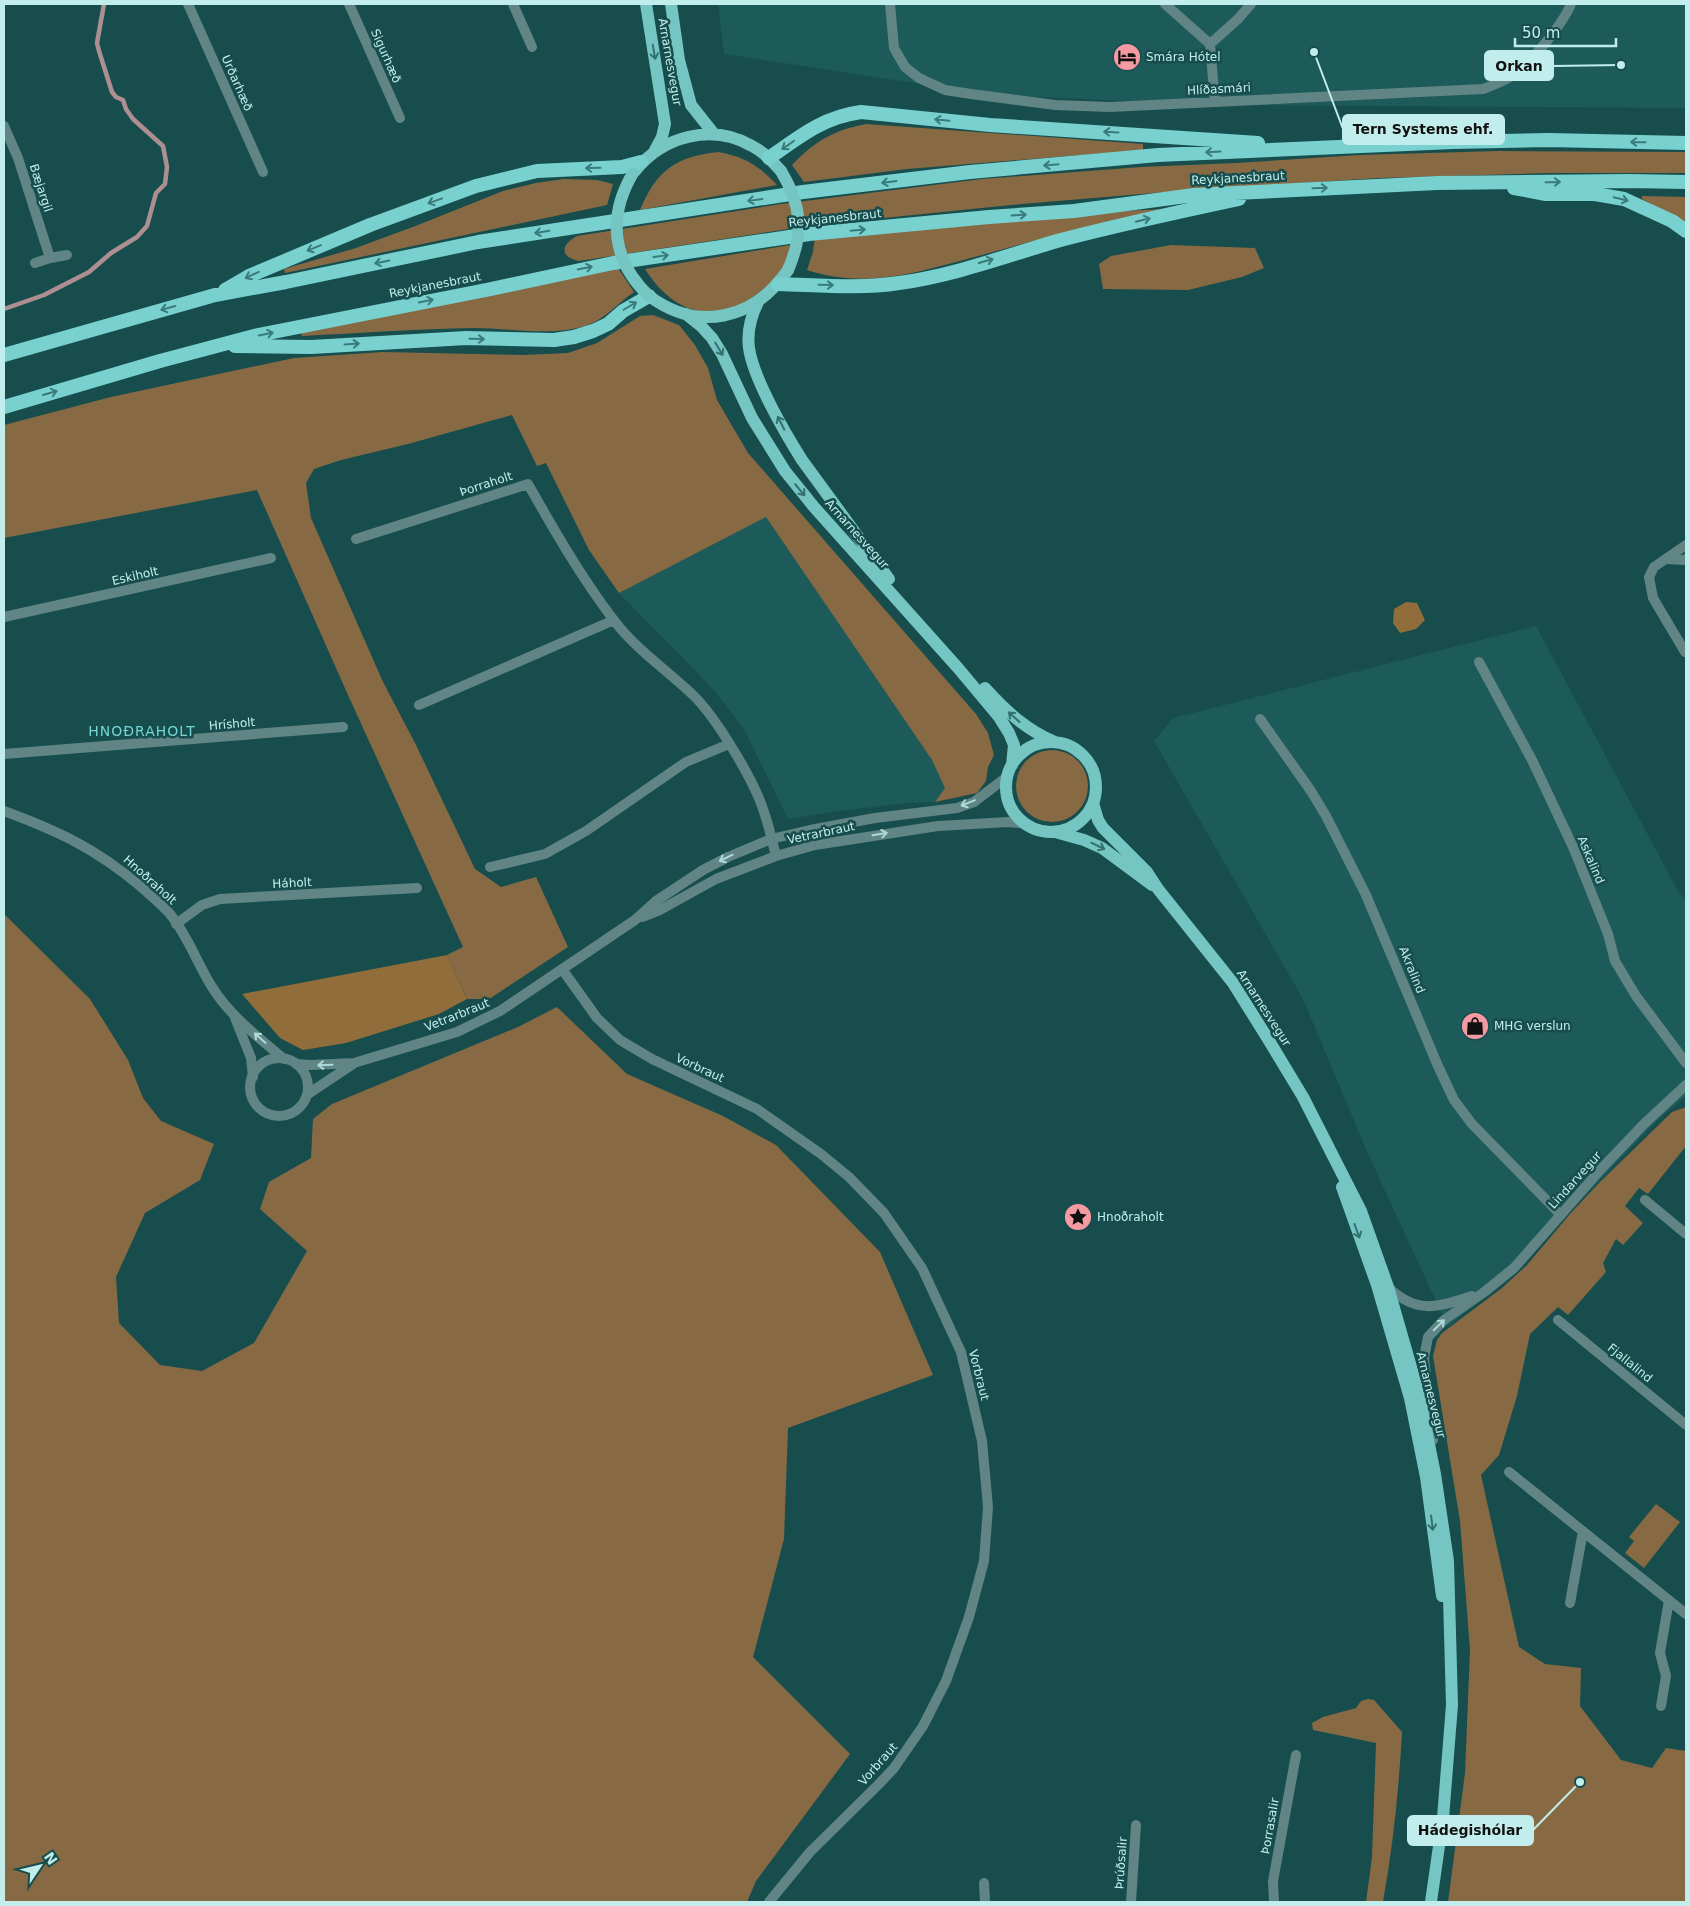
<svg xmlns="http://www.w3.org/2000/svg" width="1690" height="1906" font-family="'DejaVu Sans',sans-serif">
  <rect width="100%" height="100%" fill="#174d4d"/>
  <path fill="#1d5a5a" d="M 718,4 L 1686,4 L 1686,108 L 1219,105 L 971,94 L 914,83 L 724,54 Z
    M 766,516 L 932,760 L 946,788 L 935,802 L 908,803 L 839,811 L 788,819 L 744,729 L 713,689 L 619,593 Z
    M 1536,626 L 1678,891 L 1686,900 L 1686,1096 L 1658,1120 L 1564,1218 L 1525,1263 L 1448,1327 L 1368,1154 L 1303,999 L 1154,741 L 1173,718 Z"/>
  <path fill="#876a44" d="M 866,124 L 1143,144 L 1143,150 L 907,169 L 804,182 L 792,165 C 815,141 834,130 866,124 Z
    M 1498,151 L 1686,152 L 1686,173 L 1551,173 L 1379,178 L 1189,190 L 1011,205 L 815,225 L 579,261 C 560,257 560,245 577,236 L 781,204 L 982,179 L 1141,167 L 1236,163 L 1360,155 Z
    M 718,152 C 743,156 760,166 777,185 L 640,210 C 657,170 675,157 718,152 Z
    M 564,179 L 597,180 L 613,184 L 607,205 L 285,273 L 284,269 L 356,248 L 418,225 L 503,191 L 536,183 Z
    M 1642,196 L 1686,197 L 1686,227 L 1670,215 L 1642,199 Z
    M 1166,209 C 1123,219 1079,228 1037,240 C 1010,247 983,255 956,262 C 904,276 860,287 807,270 L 813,252 L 815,237 L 1077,213 Z
    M 790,245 C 786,270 780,276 761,291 C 717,327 674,315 645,269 Z
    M 1171,245 L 1255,248 L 1264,268 L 1242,277 L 1188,290 L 1103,289 L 1099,264 L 1111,256 Z
    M 616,265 L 634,292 C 618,303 606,318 588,325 C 554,337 509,328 474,328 C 416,329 359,333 302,336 L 301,332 Z
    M 653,315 L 679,325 L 695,345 L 708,368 L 717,400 L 748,453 L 976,714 L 988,733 L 994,755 L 988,767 L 986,781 L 977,793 L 935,802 L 945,788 L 932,760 L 766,517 L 619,593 L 589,550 L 546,463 L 537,466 L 512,415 L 408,444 L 341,460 L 314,469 L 306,483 L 311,518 L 383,682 L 416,745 L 475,869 L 501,887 L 536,877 L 568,947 L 489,999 L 467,999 L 447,955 L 463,947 L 348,695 L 257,490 L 4,538 L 4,425 L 111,397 L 294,358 L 383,352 L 522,355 L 568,353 L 597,343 L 640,316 Z
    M1016 786a36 36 0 1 1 72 0a36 36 0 1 1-72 0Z
    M 4,914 L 90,999 L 128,1060 L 143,1098 L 161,1121 L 214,1144 L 200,1180 L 145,1213 L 116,1277 L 119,1323 L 160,1365 L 202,1371 L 254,1343 L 307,1251 L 260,1209 L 269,1182 L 311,1158 L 313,1119 L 332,1104 L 518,1027 L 557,1007 L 627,1074 L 723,1116 L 776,1145 L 880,1252 L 933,1375 L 788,1428 L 784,1539 L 753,1657 L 850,1754 L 756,1881 L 747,1902 L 4,1902 Z
    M 1686,1107 L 1686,1146 L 1648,1194 L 1639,1188 L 1625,1206 L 1643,1223 L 1623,1245 L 1616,1239 L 1603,1263 L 1606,1272 L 1568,1315 L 1558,1307 L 1530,1334 L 1517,1396 L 1499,1455 L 1481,1475 L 1519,1647 L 1545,1664 L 1581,1668 L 1580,1706 L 1621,1760 L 1652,1768 L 1666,1748 L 1686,1751 L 1686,1902 L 1448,1902 L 1465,1773 L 1470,1650 L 1460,1521 L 1433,1356 L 1437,1340 L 1442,1333 L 1502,1288 L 1527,1265 L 1570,1214 L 1599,1183 L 1672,1112 Z
    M 1656,1504 L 1680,1522 L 1644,1568 L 1625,1553 L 1634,1541 L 1629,1537 Z
    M 1368,1699 L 1374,1700 L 1402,1732 C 1399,1789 1393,1846 1383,1902 L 1366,1902 L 1372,1857 L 1376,1743 L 1313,1730 L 1312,1723 L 1323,1717 L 1356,1708 L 1361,1701 Z"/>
  <path fill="#916d3c" d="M 1406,602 L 1417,603 L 1425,620 L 1416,629 L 1400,633 L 1393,623 L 1394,609 Z
    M 447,955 L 467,999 L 439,1014 L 346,1043 L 303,1050 L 280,1038 L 242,994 Z"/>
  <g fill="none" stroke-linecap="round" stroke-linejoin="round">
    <path stroke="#ad8f92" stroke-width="4.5" d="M 4,309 L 44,295 L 89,272 L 111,253 L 137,237 L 147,226 L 156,193 L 165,184 L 167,167 L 163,146 L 133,119 L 126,109 L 123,100 L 116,97 L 112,92 L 99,51 L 97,43 L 104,4"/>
    <path stroke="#608584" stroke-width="10" d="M 188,4 L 263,172
      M 349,4 L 400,118
      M 513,4 L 532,47
      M 890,4 L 894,48 L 905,67 L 919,78 L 945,90 L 971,94 L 1055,105 L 1110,107 L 1483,89 C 1494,85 1505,81 1515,74 C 1532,61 1563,24 1571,4
      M 1165,4 L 1210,44 L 1215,102
      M 1210,44 L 1238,19 L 1251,4
      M 4,126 L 18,158 L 50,258 L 67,255
      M 35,263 L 50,258
      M 356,539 L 528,484 C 554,530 581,577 613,619 C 635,649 667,670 693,695 C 716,717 755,782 764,812 C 769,826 772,841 776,856
      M 1686,545 L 1654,567 L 1649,577 L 1653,598 L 1685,652 L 1686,651
      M 1668,559 L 1683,560 L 1686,559
      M 4,617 L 271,558
      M 1479,662 L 1533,762 L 1573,847 L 1608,934 L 1615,961 L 1636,996 L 1686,1063
      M 419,705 L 614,620
      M 1260,719 L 1311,791 L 1326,816 L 1366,895 L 1438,1066 L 1454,1100 L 1472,1124 L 1561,1215
      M 4,754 L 343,727
      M 490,867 L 545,854 L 586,831 L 686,762 L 729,744
      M 176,924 L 202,905 L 220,899 L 417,888
      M 562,969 L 597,1018 L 620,1040 L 652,1059 L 757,1109 L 821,1154 L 849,1177 L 884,1213 L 922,1268 L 961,1352 L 982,1441 L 988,1507 L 984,1561 L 969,1617 L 946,1681 L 923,1726 L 894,1768 L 879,1784 L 810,1852 L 769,1902
      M 1645,1200 L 1686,1234
      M 1558,1320 L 1686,1425
      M 1509,1472 L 1686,1614
      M 1570,1603 L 1583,1531
      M 1661,1706 L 1666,1676 L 1660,1653 L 1669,1600
      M 984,1883 L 985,1902
      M 1131,1902 L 1136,1825
      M 1274,1902 L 1273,1881 L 1296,1755"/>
    <path stroke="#608584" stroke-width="10" d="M 4,811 C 58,831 95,848 140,886 C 150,895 161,904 170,914 C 188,936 197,963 212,987 C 230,1016 258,1037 284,1059
      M 642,917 L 660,910 L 716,879 L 776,856 L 815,845 L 938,826 L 1008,822 L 1027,824
      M 235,1018 L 251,1058 L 253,1077
      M250 1087a29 29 0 1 1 58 0a29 29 0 1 1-58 0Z
      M 296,1064 L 311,1065 L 354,1063 L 457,1032 L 500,1011 L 635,920 L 656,901 L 703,870 L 728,857 L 771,839 L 810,830 L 875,818 L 957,808 L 974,802 L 1008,776
      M 308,1094 L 353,1064
      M 1388,1287 C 1417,1315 1438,1307 1472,1296
      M 1433,1440 L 1424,1358 L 1428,1337 L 1444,1320 L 1483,1293 L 1514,1268 L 1602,1168 L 1644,1124 L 1686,1085"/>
    <path stroke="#75c5c3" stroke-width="12" d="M 646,4 L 665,124 L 662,137 L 655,150
      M 671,4 L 679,60 L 691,105 L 714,134
      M 635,171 C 663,136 712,123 752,146 C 764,152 773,162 781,171
      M 649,296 C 699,333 754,319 788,270
      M 758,302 C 751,316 747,333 749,348 C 753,378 785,433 802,460 L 889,579
      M 686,314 L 701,326 L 712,338 L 722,354 L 752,418 L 785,471 L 814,507 L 958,668 L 999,717 L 1009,733 L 1014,745 L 1012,765
      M 985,688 C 1006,711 1026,730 1055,742
      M1006 787a45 45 0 1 1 90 0a45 45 0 1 1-90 0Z
      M 1093,803 L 1098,820 L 1103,828 L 1147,872 L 1158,889 L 1233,983 L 1268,1039 L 1303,1097 L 1361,1211 L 1388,1287 L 1419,1395 L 1435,1474 L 1448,1561 L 1452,1705 L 1443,1818 L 1431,1902
      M 1055,832 L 1084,840 L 1102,848 L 1152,885
      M 1342,1187 L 1377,1285 L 1410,1398 L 1426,1477 L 1442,1596"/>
    <path stroke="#78d1cf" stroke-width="14" d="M 769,158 C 799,137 823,117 861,112 L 990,125 L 1258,143
      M 1514,188 L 1546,194 L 1595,194 L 1624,199 L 1672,221 L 1686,231
      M 778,284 C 818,285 859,289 899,283 C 952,276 1006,256 1057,241 C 1117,225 1178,212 1239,199
      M 225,290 L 249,276 L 370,225 L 476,186 L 537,171 L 622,167 L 641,162
      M 235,346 L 311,347 L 466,338 L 554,340 L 574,337 L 593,331 L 608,324 L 623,311 L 649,296
      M 4,355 L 215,295 L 286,282 L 478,242 L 803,192 L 970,172 L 1158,155 L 1453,142 L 1548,140 L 1686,143
      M 4,407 L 160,361 L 258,335 L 491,289 L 613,263 L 809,234 L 989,217 L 1074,211 L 1194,195 L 1437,183 L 1628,181 L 1686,182"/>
    <path stroke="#75c5c3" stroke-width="12" d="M 781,171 C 802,206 804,233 788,270
      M 633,173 C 607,217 612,261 649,296"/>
  </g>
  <defs><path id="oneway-shaft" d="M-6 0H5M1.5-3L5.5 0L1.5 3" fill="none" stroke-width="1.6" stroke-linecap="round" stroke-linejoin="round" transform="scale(1.25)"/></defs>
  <g stroke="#337170">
    <use href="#oneway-shaft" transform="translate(654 52) rotate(80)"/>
    <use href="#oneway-shaft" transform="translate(719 349) rotate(59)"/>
    <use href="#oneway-shaft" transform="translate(781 423) rotate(-117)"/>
    <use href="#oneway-shaft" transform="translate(800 490) rotate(50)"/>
    <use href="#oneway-shaft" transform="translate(1014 717) rotate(-138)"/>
    <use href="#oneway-shaft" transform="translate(1098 846) rotate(26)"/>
    <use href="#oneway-shaft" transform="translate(1357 1231) rotate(70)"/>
    <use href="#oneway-shaft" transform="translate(1432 1523) rotate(83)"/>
  </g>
  <g stroke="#397b7a">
    <use href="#oneway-shaft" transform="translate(942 120) rotate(-174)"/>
    <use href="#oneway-shaft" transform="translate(1111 132) rotate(-177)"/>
    <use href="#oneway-shaft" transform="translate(1638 142) rotate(-179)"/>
    <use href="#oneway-shaft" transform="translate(788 145) rotate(145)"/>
    <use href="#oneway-shaft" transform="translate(1213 152) rotate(177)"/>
    <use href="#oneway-shaft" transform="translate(1051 165) rotate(175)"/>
    <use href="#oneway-shaft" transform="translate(593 168) rotate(179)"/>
    <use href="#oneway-shaft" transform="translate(889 182) rotate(173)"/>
    <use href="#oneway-shaft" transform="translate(1553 182) rotate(-1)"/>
    <use href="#oneway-shaft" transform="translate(1320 188) rotate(-2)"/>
    <use href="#oneway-shaft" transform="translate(1621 199) rotate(14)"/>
    <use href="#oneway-shaft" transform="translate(755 200) rotate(172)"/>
    <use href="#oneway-shaft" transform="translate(435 201) rotate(160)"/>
    <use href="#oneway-shaft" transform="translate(1019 215) rotate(-4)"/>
    <use href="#oneway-shaft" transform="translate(1143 220) rotate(-14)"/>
    <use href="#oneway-shaft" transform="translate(858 230) rotate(-5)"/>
    <use href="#oneway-shaft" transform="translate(542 232) rotate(171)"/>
    <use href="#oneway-shaft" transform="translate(314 248) rotate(158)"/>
    <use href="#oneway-shaft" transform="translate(661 256) rotate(-8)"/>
    <use href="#oneway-shaft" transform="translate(986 261) rotate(-16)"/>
    <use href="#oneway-shaft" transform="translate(382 262) rotate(168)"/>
    <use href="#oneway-shaft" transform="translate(585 268) rotate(-11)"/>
    <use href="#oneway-shaft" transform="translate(252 275) rotate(155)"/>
    <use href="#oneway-shaft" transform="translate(826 285) rotate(1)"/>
    <use href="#oneway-shaft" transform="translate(426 301) rotate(-11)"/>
    <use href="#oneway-shaft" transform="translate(630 306) rotate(-30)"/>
    <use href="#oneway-shaft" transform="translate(168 308) rotate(165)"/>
    <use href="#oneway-shaft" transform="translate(266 334) rotate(-11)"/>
    <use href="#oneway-shaft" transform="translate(477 339) rotate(1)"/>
    <use href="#oneway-shaft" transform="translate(352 344) rotate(-4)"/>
    <use href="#oneway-shaft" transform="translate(50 393) rotate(-16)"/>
  </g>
  <g stroke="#aed9d7">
    <use href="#oneway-shaft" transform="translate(968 803) rotate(158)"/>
    <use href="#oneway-shaft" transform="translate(880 834) rotate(-9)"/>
    <use href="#oneway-shaft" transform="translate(726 858) rotate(154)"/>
    <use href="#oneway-shaft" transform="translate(260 1038) rotate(-138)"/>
    <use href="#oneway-shaft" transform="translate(325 1065) rotate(178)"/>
    <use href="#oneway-shaft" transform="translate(1439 1325) rotate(-44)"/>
  </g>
  <defs>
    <symbol id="hotel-disc" viewBox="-11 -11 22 22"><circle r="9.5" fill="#f49aa2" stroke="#174d4d"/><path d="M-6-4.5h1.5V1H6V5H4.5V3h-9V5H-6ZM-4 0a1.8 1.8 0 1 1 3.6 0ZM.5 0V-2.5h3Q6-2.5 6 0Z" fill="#111"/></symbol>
    <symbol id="shop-disc" viewBox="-11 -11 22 22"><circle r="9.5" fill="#f49aa2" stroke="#174d4d"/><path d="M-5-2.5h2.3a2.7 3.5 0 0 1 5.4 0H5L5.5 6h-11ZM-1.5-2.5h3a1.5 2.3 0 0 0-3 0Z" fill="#111"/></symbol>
    <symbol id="sight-disc" viewBox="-11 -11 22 22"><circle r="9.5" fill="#f49aa2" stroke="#174d4d"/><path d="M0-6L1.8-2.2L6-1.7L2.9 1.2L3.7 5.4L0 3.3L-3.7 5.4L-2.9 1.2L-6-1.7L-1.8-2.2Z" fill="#111"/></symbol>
  </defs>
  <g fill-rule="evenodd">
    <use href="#hotel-disc" x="1111" y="41" width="32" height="32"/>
    <use href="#shop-disc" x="1459" y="1010" width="32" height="32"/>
    <use href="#sight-disc" x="1062" y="1201" width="32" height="32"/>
  </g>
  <g text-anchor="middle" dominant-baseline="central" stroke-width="5" stroke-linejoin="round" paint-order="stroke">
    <g font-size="12" fill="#c1eeec" stroke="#174d4d">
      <text transform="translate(386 56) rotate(66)">Sigurhæð</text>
      <text transform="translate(670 62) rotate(80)">Arnarnesvegur</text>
      <text transform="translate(237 83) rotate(66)">Urðarhæð</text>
      <text transform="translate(1219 89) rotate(-3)">Hlíðasmári</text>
      <text transform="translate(1238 178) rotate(-3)">Reykjanesbraut</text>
      <text transform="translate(41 188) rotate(72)">Bæjargil</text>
      <text transform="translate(835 218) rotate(-6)">Reykjanesbraut</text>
      <text transform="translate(435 285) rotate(-11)">Reykjanesbraut</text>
      <text transform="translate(486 484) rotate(-18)">Þorraholt</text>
      <text transform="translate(857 534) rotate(48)">Arnarnesvegur</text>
      <text transform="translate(135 576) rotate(-13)">Eskiholt</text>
      <text transform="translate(232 724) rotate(-5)">Hrísholt</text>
      <text transform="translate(821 833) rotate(-12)">Vetrarbraut</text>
      <text transform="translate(1591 860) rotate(67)">Askalind</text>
      <text transform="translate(150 880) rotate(42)">Hnoðraholt</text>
      <text transform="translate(292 883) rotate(-3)">Háholt</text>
      <text transform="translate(1412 970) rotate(68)">Akralind</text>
      <text transform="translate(1264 1008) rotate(57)">Arnarnesvegur</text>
      <text transform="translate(457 1015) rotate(-22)">Vetrarbraut</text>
      <text transform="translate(700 1068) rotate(25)">Vorbraut</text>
      <text transform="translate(1575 1180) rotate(-48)">Lindarvegur</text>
      <text transform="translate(1630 1363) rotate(39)">Fjallalind</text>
      <text transform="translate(979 1375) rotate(76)">Vorbraut</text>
      <text transform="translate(1431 1395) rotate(76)">Arnarnesvegur</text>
      <text transform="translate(878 1764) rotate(-49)">Vorbraut</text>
      <text transform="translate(1270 1826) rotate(-80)">Þorrasalir</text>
      <text transform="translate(1121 1863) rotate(-86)">Þrúðsalir</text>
    </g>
    <g font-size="12" fill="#c1eeec" stroke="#174d4d" text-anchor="start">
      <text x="1146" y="57">Smára Hótel</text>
      <text x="1494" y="1026">MHG verslun</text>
      <text x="1097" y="1217">Hnoðraholt</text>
    </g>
    <g font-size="14" letter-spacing="1" fill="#74d5d4" stroke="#174d4d">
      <text x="142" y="731">HNOÐRAHOLT</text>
    </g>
  </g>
  <path fill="none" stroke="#c1eeec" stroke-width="2" d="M1621 65L1553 66M1314 52L1343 129M1580 1782L1533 1830"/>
  <g fill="#c1eeec" stroke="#174d4d" stroke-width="2">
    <circle cx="1621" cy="65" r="5"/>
    <circle cx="1314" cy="52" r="5"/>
    <circle cx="1580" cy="1782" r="5"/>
  </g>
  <g fill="#c1eeec" stroke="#c1eeec" stroke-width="2">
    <rect x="1485" y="51" width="68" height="29" rx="5"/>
    <rect x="1343" y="115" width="161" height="29" rx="5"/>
    <rect x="1408" y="1816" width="125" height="29" rx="5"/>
  </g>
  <g font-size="14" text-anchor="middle" font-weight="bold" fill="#111">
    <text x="1519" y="71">Orkan</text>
    <text x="1423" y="134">Tern Systems ehf.</text>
    <text x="1470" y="1835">Hádegishólar</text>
  </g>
  <rect width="1690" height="1906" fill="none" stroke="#c1eeec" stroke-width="10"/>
  <g transform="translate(40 1866) rotate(55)" stroke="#174d4d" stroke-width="4" paint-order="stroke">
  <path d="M0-4L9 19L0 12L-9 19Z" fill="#c1eeec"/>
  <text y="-8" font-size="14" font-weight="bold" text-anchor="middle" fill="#c1eeec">N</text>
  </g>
  <path d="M1515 38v8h101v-8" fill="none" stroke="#c1eeec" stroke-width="2.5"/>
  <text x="1522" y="38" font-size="15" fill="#c1eeec" stroke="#174d4d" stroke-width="4" paint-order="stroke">50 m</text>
</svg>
